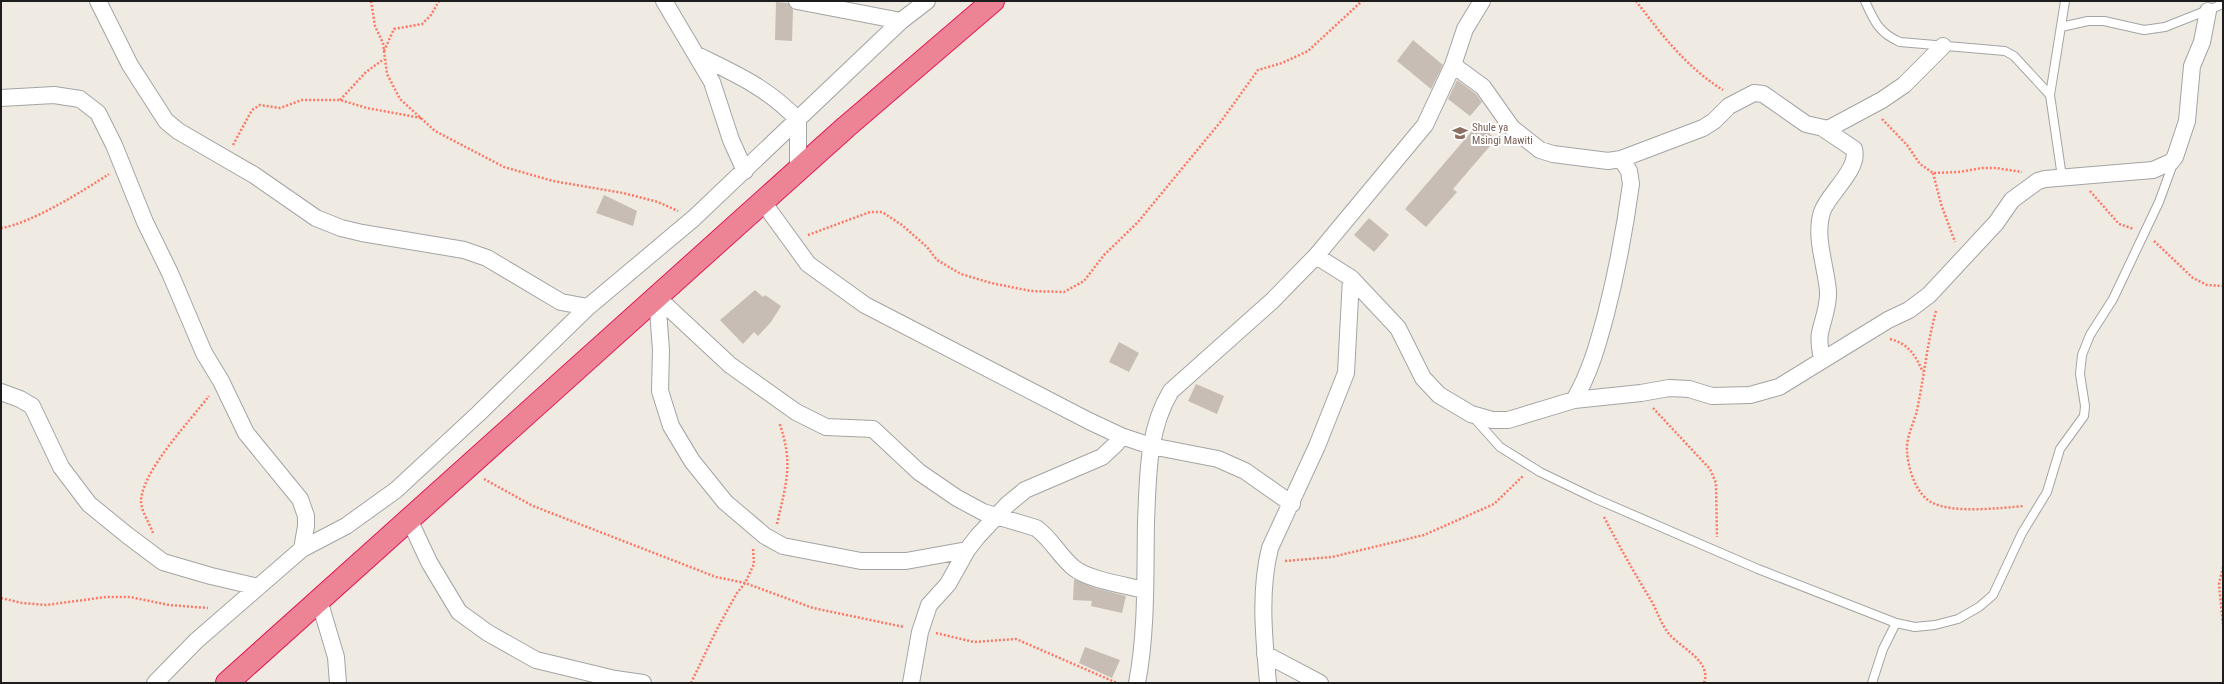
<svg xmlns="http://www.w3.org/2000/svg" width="2224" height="684" font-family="'Roboto Condensed',sans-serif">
  <rect width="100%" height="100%" fill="#efebe2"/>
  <path fill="#c7bdb5" d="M 776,2 L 788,3 L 793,9 L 792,41 L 775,40 Z
    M 1413,40 L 1443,65 L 1431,89 L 1397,61 Z
    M 1457,80 L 1476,94 L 1482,102 L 1470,116 L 1448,99 Z
    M 1478,124 L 1496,139 L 1453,189 L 1457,192 L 1426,227 L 1405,209 Z
    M 604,195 L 637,211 L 633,226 L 596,213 Z
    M 1369,218 L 1389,235 L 1374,252 L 1354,235 Z
    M 755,290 L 763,297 L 765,295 L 781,306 L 771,322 L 758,336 L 754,332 L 743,344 L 720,320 Z
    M 1119,342 L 1139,353 L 1129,372 L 1109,362 Z
    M 1196,384 L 1224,396 L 1217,414 L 1188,401 Z
    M 1074,579 L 1095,588 L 1126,596 L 1122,613 L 1091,606 L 1092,601 L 1073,600 Z
    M 1085,647 L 1120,660 L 1112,678 L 1079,663 Z"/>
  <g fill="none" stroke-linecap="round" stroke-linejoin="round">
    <defs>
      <path id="lane" d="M 1865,1 C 1874,21 1879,33 1900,42 L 2005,51 L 2014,56 L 2050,95
        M 2061,27 L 2088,21 L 2104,21 L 2144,30 L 2165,27 L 2223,4
        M 2062,177 L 2050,95 L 2065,1
        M 1474,418 L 1500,447 L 1540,472 L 1594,498 L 1758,569 L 1896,623 L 1915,627 L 1935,625 L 1958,619 L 1979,607 L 1993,595 L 2022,533 L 2047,492 L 2060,449 L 2084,416 L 2085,406 L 2080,374 L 2082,355 L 2090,335 L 2113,299 L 2159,202 L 2174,161
        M 1872,683 L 1883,649 L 1896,623"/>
      <path id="street" d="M 98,1 L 130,65 L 166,121 L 178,131 L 254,175 L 316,218 L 341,228 L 362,233 L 464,250 L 487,258 L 561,302 L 588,307
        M 664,1 L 712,82 L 731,140 L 745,171
        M 797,1 L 901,21
        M 697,55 C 736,74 768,88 798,120 L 798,170
        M 1453,65 L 1483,87 L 1512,128 L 1540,150 L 1553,154 L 1608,161 L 1621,159 L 1703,128 L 1714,121 L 1729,106 L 1754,93 L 1763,94 L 1806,124 L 1828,129 L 1882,100 L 1904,85 L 1943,46
        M 1,98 L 54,95 L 80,99 L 98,113 L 114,145 L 145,222 L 170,273 L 204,353 L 221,381 L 246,433 L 300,499 L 306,516 L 306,526 L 302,549 L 196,641 L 155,683
        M 763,202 L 808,264 L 865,305 L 1089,421 L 1121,436 L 1151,446 L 1218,459 L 1245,471 L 1292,504
        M 1316,256 L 1351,278 L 1398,328 L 1423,378 L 1439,395 L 1471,414 L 1492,420 L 1508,420 L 1574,400 L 1641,393 L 1669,388 L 1689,389 L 1712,396 L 1750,395 L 1779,387 L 1888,320 L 1909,310 L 1929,295 L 1996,223 L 2012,200 L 2038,181 L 2045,179 L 2153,170 L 2171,162 L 2175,157 L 2187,121 L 2192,66 L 2202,42 L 2208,11
        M 657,297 L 730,365 L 796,412 L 826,427 L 873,429 L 919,472 L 957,498 L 983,512 L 1036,528 C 1051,538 1059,556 1074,568 C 1089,580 1125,585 1144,590
        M 657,297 L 661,350 L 660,391 L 671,426 L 692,461 L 725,502 L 765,536 L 783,546 L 861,561 L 906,561 L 967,550
        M 1822,360 C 1821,352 1818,342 1820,333 C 1823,319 1829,305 1828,291 C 1826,266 1814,237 1822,212 C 1828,194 1860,169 1854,149 L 1824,129
        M 1,392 L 20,399 L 32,406 L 61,467 L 89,504 L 127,535 L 163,562 L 211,576 L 258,587
        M 1574,400 C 1590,373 1598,344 1606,314 C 1617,271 1625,228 1631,184 L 1629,171 L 1621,159
        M 409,519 L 429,562 L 459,612 L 488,633 L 536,660 L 615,679 L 643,683
        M 302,549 L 346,526 L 396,490 L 478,414 L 588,307 L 694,218 L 901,21 L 927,1
        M 319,600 L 336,657 L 338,683
        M 1265,654 L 1320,683
        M 911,683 L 920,632 L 929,605 L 948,584 L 967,550 L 978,536 L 1007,505 L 1025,490 L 1102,457 L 1116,444 L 1121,436
        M 1137,683 C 1147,632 1145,574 1146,522 C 1148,478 1147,430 1171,391 L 1272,301 L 1316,256 L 1425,125 L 1453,65 L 1465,29 L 1482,1
        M 1268,683 C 1264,638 1259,592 1270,548 L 1317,446 L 1346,373 L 1351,278"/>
      <path id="highway" d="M 227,683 L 846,127 L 993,1"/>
    </defs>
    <use href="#lane" stroke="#a4a4a4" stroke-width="10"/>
    <use href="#street" stroke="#a4a4a4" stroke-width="18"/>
    <use href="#highway" stroke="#e5185a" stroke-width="24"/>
    <path stroke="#ff7764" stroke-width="2.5" stroke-dasharray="2 2" stroke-linecap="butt" d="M 371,1 L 375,26 L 383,43 L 387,74 L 400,99 L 435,131 L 504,167 L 553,181 L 623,193 L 658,202 L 678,211
      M 1636,1 C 1661,34 1687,68 1723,90
      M 384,51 L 394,29 L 422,24 L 431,15 L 439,1
      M 340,100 L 366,72 L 384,59
      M 1882,119 L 1907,145 L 1920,164 L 1933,173 L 1959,172 L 1982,168 L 1996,168 L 2022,172
      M 233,145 L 252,110 L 260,105 L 280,108 L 302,100 L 340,100 L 367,108 L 421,118
      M 1933,173 L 1941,204 L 1955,242
      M 2090,191 L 2119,224 L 2134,229
      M 1,228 C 30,224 83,191 109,174
      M 808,235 L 870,212 L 882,212 L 902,225 L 927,247 L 937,260 L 961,274 L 991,283 L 1031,291 L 1064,292 L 1084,281 L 1104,255 L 1138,222 L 1222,120 L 1258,70 L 1282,63 L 1308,51 L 1362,1
      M 2154,241 L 2193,278 L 2207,285 L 2223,286
      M 1936,311 C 1927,344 1924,377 1917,410 C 1914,423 1906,437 1907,451 C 1908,467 1915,493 1931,502 C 1952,514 2000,508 2024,506
      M 1890,339 C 1909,344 1915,355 1923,372
      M 1653,408 L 1710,469 L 1716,483 L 1717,537
      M 484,479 L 533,506 L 716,577 L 745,583 L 813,608 L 904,627
      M 1604,517 C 1619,546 1635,574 1652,602 C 1658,613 1661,624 1669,634 C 1681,648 1712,661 1704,683
      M 777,524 C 786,483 794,464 779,422
      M 153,533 C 150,524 141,511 141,501 C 142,471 190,421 209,396
      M 1285,561 L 1332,557 L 1424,535 L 1494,504 L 1523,476
      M 2223,567 L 2219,584 L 2223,625
      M 1,598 L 22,603 L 46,605 L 106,597 L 130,597 L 169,605 L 208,608
      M 936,633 L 974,642 L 1016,639 L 1117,683
      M 691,683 L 717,629 L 737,593 L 745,583 L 754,564 L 753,548"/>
    <use href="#lane" stroke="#fff" stroke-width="8"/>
    <use href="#street" stroke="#fff" stroke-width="16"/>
    <use href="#highway" stroke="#ec8496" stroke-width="22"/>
  </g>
  <defs>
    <symbol id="school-bare" viewBox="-9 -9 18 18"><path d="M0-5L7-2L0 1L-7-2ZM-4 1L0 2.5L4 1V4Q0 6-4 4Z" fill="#8d6e63" stroke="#fff" stroke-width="2.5" paint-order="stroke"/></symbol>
  </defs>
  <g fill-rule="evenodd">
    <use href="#school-bare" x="1449" y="122" width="22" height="22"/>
  </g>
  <g text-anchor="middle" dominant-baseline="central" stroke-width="4" stroke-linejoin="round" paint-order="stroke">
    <g font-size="11" fill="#785e54" stroke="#fff" text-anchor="start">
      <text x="1472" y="127">Shule ya<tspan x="1472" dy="13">Msingi Mawiti</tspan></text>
    </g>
  </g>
  <rect width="2224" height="684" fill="none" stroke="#1d1d1d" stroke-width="4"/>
</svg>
